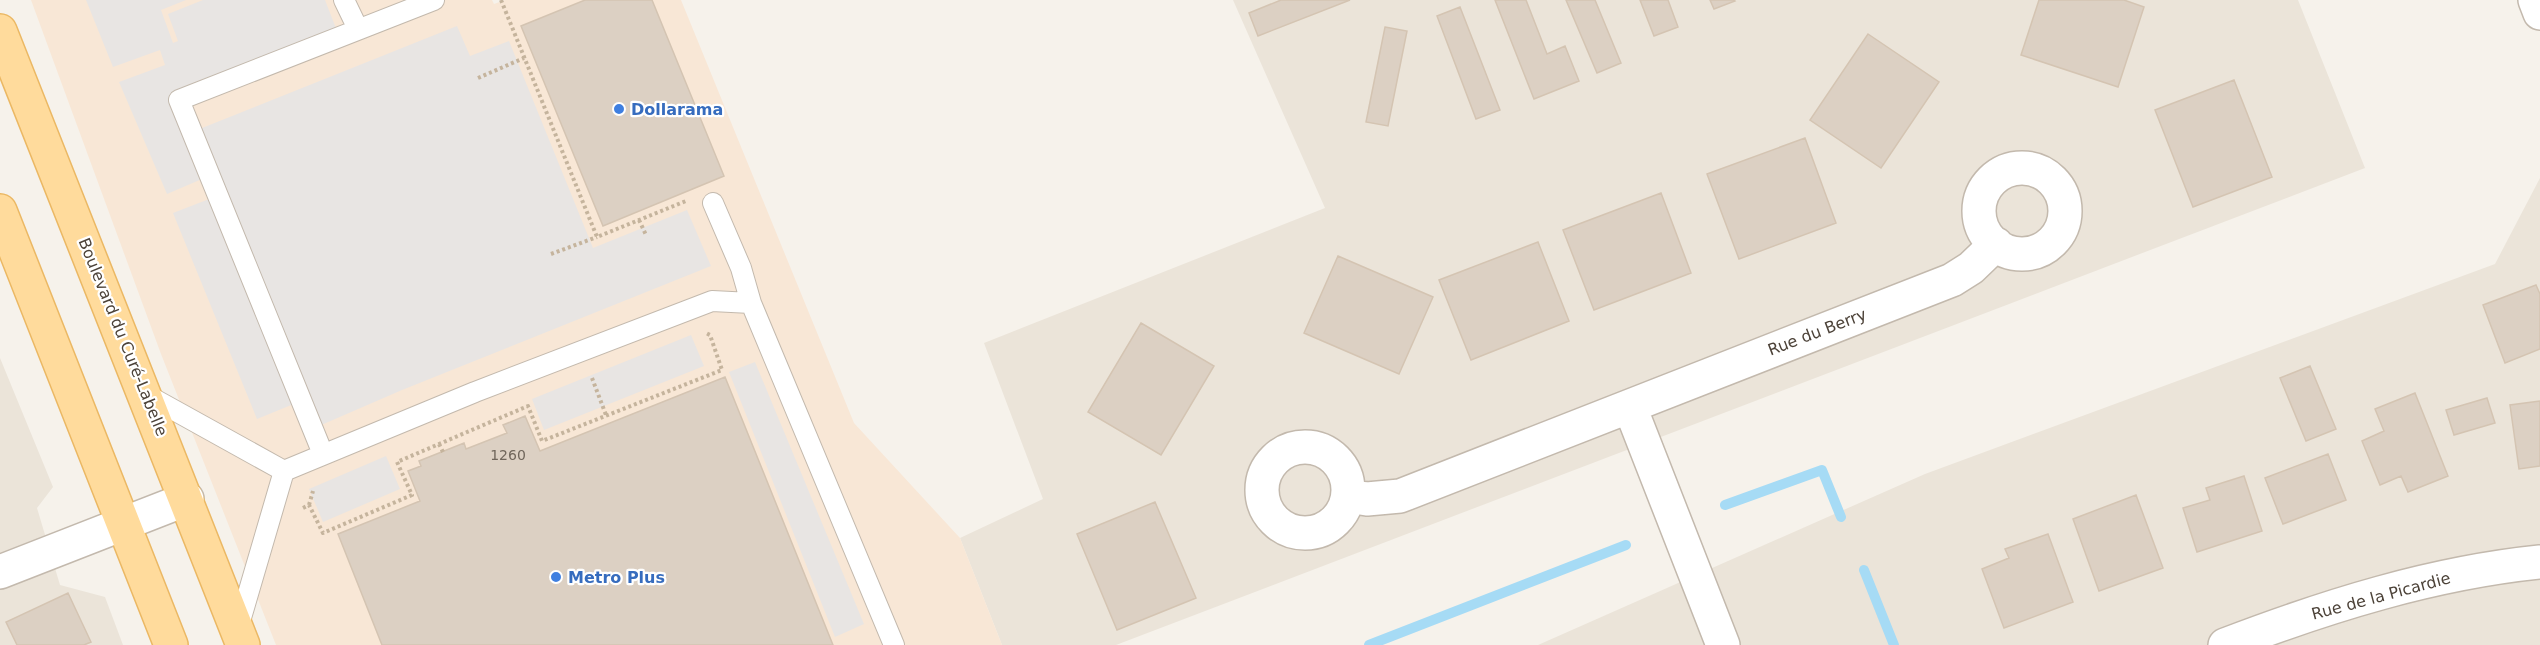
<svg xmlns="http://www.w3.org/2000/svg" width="2540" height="645" font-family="'DejaVu Sans',sans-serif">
  <rect width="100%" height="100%" fill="#f6f2eb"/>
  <path fill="#ebe4d9" d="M 1233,0 L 2298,0 L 2365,168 L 1116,645 L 1002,645 L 960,538 L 1043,499 L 984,343 L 1325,208 Z
    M 2540,178 L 2540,645 L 1538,645 L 1925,474 L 2495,264 Z
    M 0,358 L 53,487 L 37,508 L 60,585 L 105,597 L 123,645 L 0,645 Z"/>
  <path fill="#f8e7d6" d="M 31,0 L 492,0 L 494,4 L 505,0 L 681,0 L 854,423 L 960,538 L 1002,645 L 276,645 L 161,354 Z"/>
  <path fill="#e8e5e3" d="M 86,0 L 186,0 L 161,10 L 173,43 L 178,41 L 168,14 L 203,0 L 325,0 L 339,36 L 179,100 L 192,132 L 457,26 L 470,56 L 509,41 L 593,248 L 687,210 L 711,266 L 402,390 L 312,429 L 301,401 L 257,419 L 173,213 L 217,196 L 209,176 L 167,194 L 119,82 L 165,65 L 160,50 L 113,67 Z
    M 691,335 L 704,366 L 544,430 L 532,399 Z
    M 755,362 L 864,624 L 835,637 L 729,372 Z
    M 386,456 L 400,489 L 323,522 L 309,489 Z"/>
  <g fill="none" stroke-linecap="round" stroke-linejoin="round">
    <path stroke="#a6dbf5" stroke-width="10" d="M 1725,505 L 1822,470 L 1841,517
      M 1864,570 L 1894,645
      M 1369,645 L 1626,545"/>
  </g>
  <path fill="#dcd0c3" stroke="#d4c4b2" stroke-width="1.5" d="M 585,0 L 652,0 L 724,176 L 603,226 L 521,26 Z
    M 1281,0 L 1350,0 L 1258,36 L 1249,13 Z
    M 1495,0 L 1526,0 L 1547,54 L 1565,46 L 1579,81 L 1534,99 Z
    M 1566,0 L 1595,0 L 1621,63 L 1597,73 Z
    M 1640,0 L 1668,0 L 1678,27 L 1654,36 Z
    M 1710,0 L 1734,0 L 1735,1 L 1714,9 Z
    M 2039,0 L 2124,0 L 2144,7 L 2118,87 L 2021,55 Z
    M 1460,7 L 1500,110 L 1476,119 L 1437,16 Z
    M 1385,27 L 1407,31 L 1388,126 L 1366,122 Z
    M 1868,34 L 1939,82 L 1881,168 L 1810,120 Z
    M 2234,80 L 2272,177 L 2193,207 L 2155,110 Z
    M 1805,138 L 1836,223 L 1739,259 L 1707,174 Z
    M 1661,193 L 1691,273 L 1594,310 L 1563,230 Z
    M 1538,242 L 1569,321 L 1471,360 L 1439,280 Z
    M 1338,256 L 1433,297 L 1399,374 L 1304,333 Z
    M 2536,285 L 2540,294 L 2540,349 L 2505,363 L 2483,305 Z
    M 1141,323 L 1214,366 L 1161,455 L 1088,412 Z
    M 2310,366 L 2336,429 L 2306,441 L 2280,378 Z
    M 725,377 L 833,645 L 382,645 L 338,534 L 420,501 L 408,471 L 421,466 L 419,461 L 464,443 L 466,449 L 507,433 L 503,425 L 525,416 L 540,451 Z
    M 2415,393 L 2448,476 L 2408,492 L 2401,476 L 2380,485 L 2362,441 L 2384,431 L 2375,409 Z
    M 2487,398 L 2495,423 L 2454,435 L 2446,410 Z
    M 2540,401 L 2540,466 L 2519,469 L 2510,405 Z
    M 2328,454 L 2346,500 L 2283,524 L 2265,478 Z
    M 2244,476 L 2262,531 L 2197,552 L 2183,508 L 2210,500 L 2206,488 Z
    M 2136,495 L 2163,568 L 2099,591 L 2073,519 Z
    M 1155,502 L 1196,598 L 1117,630 L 1077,534 Z
    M 2048,534 L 2073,602 L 2004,628 L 1982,569 L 2009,558 L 2005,549 Z
    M 68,593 L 91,642 L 84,645 L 17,645 L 6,622 Z"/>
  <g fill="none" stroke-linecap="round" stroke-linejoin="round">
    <defs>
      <path id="lane" d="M 344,0 L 358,29
        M 713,203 L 741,268 L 751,303
        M 145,394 L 284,471
        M 323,454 L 179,100 L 434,0
        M 238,628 L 284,471 L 475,392 L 712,301 L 751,303 L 894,645"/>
      <path id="street" d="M 2535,0 L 2540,13
        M1979 211a43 43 0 1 1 86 0a43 43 0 1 1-86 0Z
        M 1630,407 L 1723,645
        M1262 490a43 43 0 1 1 86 0a43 43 0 1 1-86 0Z
        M 1348,496 L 1367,499 L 1400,496 L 1952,280 L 1971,268 L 1996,244
        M 0,572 L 187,499
        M 2225,645 C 2327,606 2432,573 2540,562"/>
      <path id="primary" d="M 0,31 L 243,645
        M 0,211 L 171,645"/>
    </defs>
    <use href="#lane" stroke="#c3b9ad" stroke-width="22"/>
    <use href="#street" stroke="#c3b9ad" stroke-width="36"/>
    <use href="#primary" stroke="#ebb864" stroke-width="36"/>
    <path stroke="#c5b49d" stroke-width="4" stroke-dasharray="3 3" stroke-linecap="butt" d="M 501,0 L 597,237 L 686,201
      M 478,78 L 524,58
      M 639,220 L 646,235
      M 551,254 L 597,237
      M 592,378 L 606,415
      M 439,444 L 443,452
      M 309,505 L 313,491
      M 303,508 L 309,505 L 323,533 L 412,495 L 397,462 L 528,406 L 542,441 L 722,370 L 710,335 L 706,333"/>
    <use href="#lane" stroke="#fff" stroke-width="20"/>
    <use href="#street" stroke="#fff" stroke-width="33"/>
    <use href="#primary" stroke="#ffdb9c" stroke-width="33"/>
  </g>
  <g fill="#3f7fe0" stroke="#fff" stroke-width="2">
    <circle cx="619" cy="109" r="6"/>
    <circle cx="556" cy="577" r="6"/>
  </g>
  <g text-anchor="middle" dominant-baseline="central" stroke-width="4.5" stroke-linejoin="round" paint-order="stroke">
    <g font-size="14" fill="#70665b">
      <text x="508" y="455">1260</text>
    </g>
    <g font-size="16" font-weight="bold" fill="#366cbe" stroke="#fff" text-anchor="start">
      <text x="631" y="109">Dollarama</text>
      <text x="568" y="577">Metro Plus</text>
    </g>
    <g font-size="16" fill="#4c4238" stroke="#fff">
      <text transform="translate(1817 332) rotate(-21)">Rue du Berry</text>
      <text transform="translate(123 337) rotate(68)">Boulevard du Curé-Labelle</text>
      <text transform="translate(2381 596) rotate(-15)">Rue de la Picardie</text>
    </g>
  </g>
</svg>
